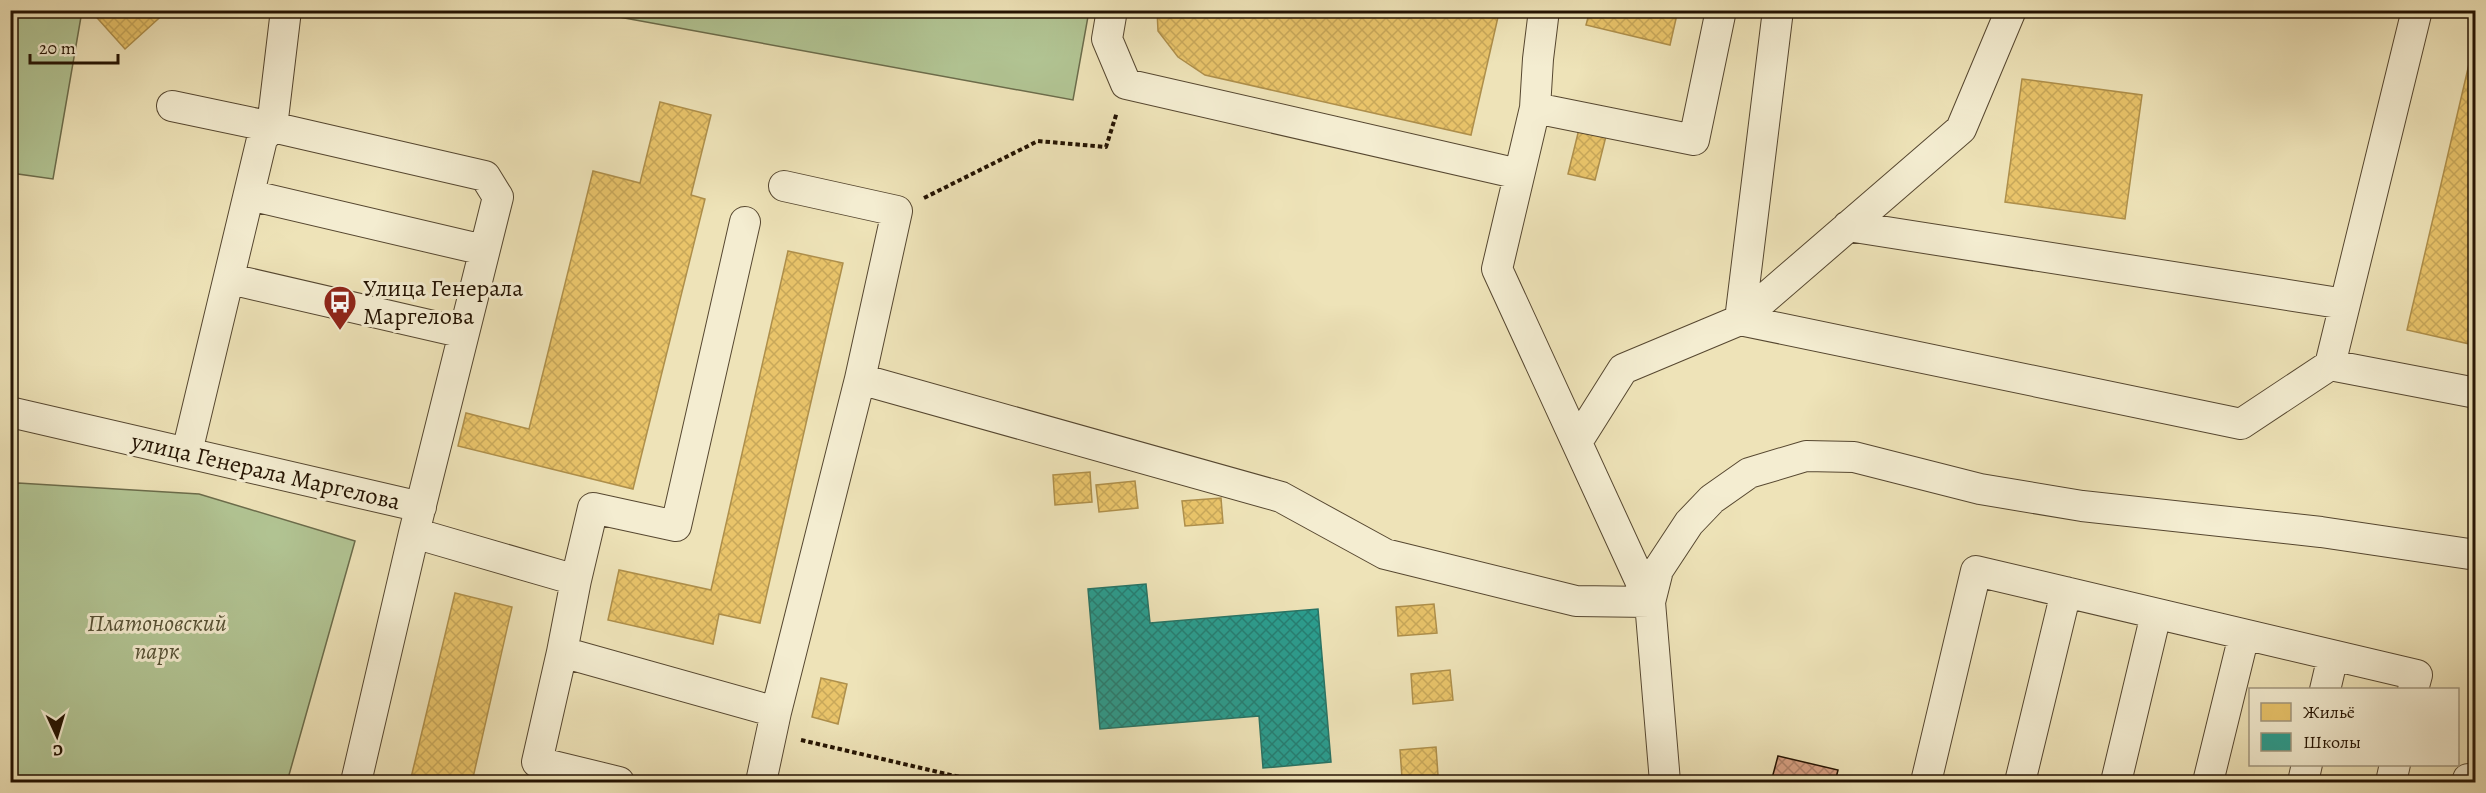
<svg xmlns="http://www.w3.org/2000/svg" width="2486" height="793" font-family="Alegreya,serif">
  <defs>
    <pattern id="homes-cross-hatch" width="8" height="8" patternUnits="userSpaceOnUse" patternTransform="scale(1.5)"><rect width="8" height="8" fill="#e9c46a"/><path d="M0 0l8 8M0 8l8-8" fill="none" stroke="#c8a85a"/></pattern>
    <pattern id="schools-cross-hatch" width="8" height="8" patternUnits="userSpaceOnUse" patternTransform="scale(1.5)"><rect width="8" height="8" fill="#2a9d8f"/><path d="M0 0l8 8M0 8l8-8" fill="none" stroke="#247f73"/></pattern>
    <pattern id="building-cross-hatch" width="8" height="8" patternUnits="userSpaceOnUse" patternTransform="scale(1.5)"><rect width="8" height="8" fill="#d8a184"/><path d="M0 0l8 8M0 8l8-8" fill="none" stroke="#af826a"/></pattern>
  </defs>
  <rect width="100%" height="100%" fill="#eee3b8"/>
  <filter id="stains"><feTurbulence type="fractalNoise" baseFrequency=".00333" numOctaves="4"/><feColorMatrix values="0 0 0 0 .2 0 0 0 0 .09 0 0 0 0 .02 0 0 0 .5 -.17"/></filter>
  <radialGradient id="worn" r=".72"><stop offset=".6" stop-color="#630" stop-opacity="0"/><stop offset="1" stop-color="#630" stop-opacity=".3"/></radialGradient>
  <path fill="#b2c594" stroke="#6b6c4b" stroke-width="1.5" d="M 11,10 L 82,11 L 53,179 L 11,173 Z
    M 586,11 L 1089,10 L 1089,11 L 1073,100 Z
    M 18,483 L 199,494 L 355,541 L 287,782 L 11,782 L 10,505 Z"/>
  <path fill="url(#homes-cross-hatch)" stroke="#ae8f4b" stroke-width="1.5" d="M 90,10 L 168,10 L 125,49 Z
    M 1157,10 L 1468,10 L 1498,17 L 1471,135 L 1205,75 L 1178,57 L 1158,31 Z
    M 1590,10 L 1678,10 L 1670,45 L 1586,25 Z
    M 2476,34 L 2476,337 L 2474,345 L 2407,330 Z
    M 2022,79 L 2142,95 L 2125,219 L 2005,202 Z
    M 660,102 L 711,115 L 691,195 L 705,199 L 633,489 L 458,446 L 466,413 L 529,429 L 593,171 L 640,183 Z
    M 1580,125 L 1607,132 L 1595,180 L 1568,174 Z
    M 788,251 L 843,263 L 760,623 L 719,614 L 713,644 L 608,620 L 619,570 L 711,590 Z
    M 1090,472 L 1092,502 L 1055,505 L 1053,475 Z
    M 1135,481 L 1138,508 L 1099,512 L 1096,485 Z
    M 1221,498 L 1223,523 L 1185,526 L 1182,501 Z
    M 455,593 L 512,607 L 472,782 L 410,782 Z
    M 1434,604 L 1437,633 L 1398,636 L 1396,607 Z
    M 1450,670 L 1453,700 L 1413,704 L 1411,674 Z
    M 821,678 L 847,684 L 838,724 L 812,717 Z
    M 1436,747 L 1438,775 L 1402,778 L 1400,750 Z
    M 819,776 L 845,782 L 817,782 Z"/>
  <path fill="url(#schools-cross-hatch)" stroke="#287465" stroke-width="1.5" d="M 1146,584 L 1150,623 L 1318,609 L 1331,762 L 1263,768 L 1259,716 L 1100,729 L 1088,589 Z"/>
  <path fill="url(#building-cross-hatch)" stroke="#241302" stroke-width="1.5" d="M 1778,756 L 1838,770 L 1835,782 L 1771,782 Z"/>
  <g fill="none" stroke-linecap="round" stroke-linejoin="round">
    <defs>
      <path id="minor" d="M 1112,10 L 1107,39 L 1126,84 L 1519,174
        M 172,106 L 272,127 L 286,10
        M 1535,108 L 1694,140 L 1721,10
        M 784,186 L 897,211 L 860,379
        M 249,195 L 484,250
        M 1848,226 L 2345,304
        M 230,279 L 464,333
        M 1740,320 L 1961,129 L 2011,10
        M 1740,320 L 1778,10
        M 2330,365 L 2476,393
        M 10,412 L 421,507
        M 1577,442 L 1623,369 L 1740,320 L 2241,424 L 2330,365 L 2417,10
        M 187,452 L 262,139 L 272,127 L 485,176 L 498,197 L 414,533 L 356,782
        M 414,533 L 576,580 L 562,652 L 776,712 L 860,379 L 1281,497 L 1385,554 L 1576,601 L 1650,602 L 1497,269 L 1535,108 L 1538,59 L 1544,10
        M 576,580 L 593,508 L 676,526 L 745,222
        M 562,652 L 537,762 L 619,782
        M 2325,690 L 2333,656
        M 761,782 L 776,712
        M 1665,782 L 1650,602 L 1658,570 L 1689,523 L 1712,499 L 1749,473 L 1806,456 L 1854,457 L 1980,489 L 2082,506 L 2321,532 L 2476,555
        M 1926,782 L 1976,571 L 2417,675 L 2413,690
        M 2020,782 L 2066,592
        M 2116,782 L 2156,614
        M 2208,782 L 2244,635
        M 2303,782 L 2307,764
        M 2391,782 L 2395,764
        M 2467,782 L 2468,779"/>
    </defs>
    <use href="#minor" stroke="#564730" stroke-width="32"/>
    <path stroke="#241302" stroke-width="4" stroke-dasharray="4.5 3" stroke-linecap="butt" d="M 924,198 L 1038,141 L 1106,147 L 1117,112
      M 801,740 L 981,782
      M 944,782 L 946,774"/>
    <use href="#minor" stroke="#f4edd1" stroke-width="30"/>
  </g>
  <defs>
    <symbol id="bus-pin" viewBox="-11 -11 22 30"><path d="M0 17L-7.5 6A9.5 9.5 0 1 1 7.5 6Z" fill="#8f2418" stroke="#f4edd1"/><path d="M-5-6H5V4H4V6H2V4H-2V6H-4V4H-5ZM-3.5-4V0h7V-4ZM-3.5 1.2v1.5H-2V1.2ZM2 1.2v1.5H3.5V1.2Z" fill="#fff"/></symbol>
  </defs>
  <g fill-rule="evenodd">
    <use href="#bus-pin" x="321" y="283" width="38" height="52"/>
  </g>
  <g text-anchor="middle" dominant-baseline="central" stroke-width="6" stroke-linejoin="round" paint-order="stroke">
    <g font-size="24" fill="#241302" stroke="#f4edd1" text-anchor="start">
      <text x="363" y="288">Улица Генерала<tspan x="363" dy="28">Маргелова</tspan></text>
    </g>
    <g font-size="24" fill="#241302" stroke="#f4edd1">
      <text transform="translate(266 471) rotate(13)">улица Генерала Маргелова</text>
    </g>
    <g font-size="24" font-style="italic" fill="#565135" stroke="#f4edd1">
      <text x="157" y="623">Платоновский<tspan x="157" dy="28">парк</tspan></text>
    </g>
  </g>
  <rect width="2486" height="793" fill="none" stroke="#eee3b8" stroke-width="36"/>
  <rect x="12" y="12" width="2462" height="769" fill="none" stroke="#241302" stroke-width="3"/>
  <rect x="18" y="18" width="2450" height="757" fill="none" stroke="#241302" stroke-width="1.5"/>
  <rect x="2249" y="688" width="210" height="78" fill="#f4edd1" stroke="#a1967e" stroke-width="1.5"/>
  <rect x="2261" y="703" width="30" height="18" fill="#e9c46a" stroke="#a1967e" stroke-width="1.5"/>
  <text x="2303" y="718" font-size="18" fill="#241302">Жильё</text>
  <rect x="2261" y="733" width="30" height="18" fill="#2a9d8f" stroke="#a1967e" stroke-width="1.5"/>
  <text x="2303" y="748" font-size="18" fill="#241302">Школы</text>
  <g transform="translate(57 736) rotate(176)" stroke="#f4edd1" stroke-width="4.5" paint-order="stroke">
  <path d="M0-4.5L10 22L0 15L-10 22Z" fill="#241302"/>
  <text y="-9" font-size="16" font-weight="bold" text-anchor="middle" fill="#241302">С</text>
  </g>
  <path d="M30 54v9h88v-9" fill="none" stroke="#241302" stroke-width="3"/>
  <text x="39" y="54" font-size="18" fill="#241302" stroke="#f4edd1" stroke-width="4.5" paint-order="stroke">20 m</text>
  <rect width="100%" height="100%" filter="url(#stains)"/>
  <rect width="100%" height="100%" fill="url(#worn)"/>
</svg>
